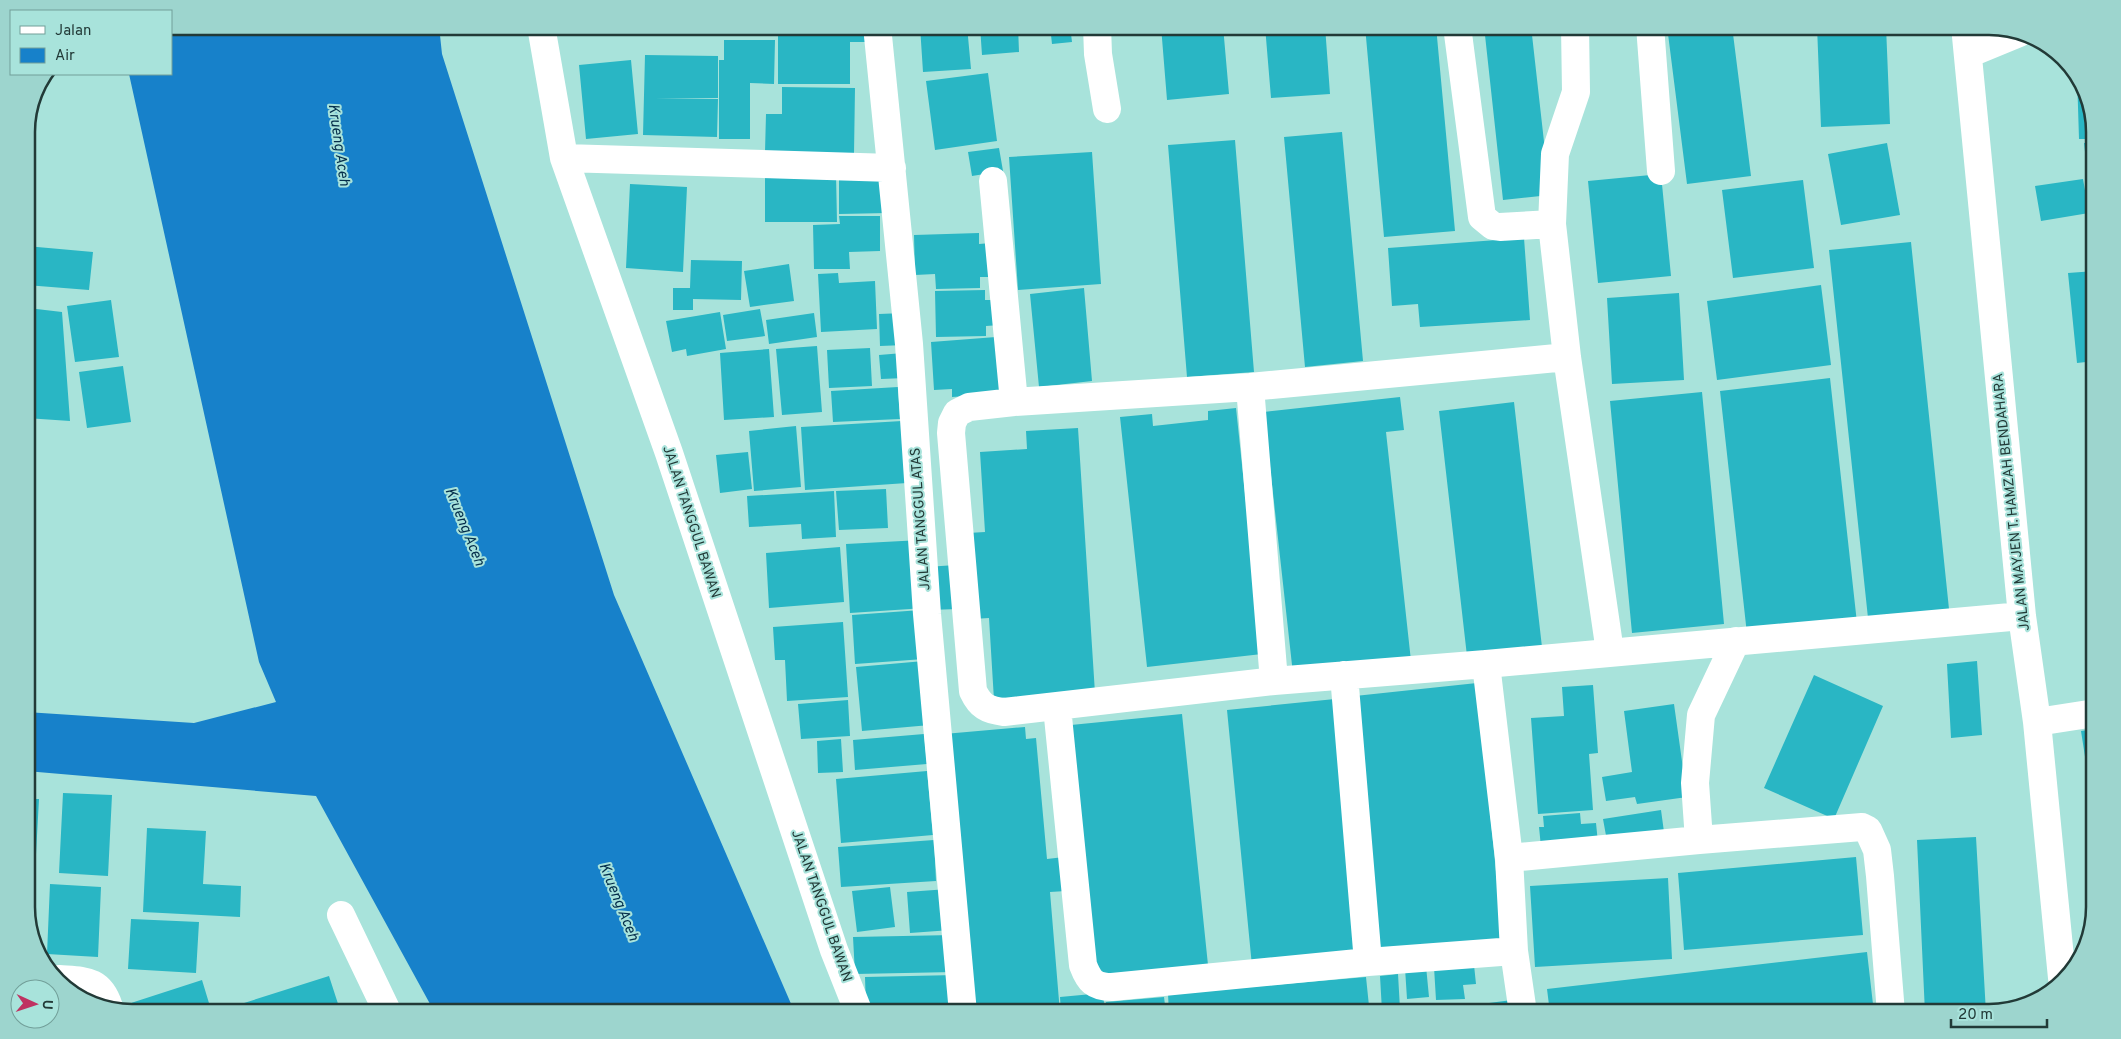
<svg xmlns="http://www.w3.org/2000/svg" width="2121" height="1039" font-family="Overpass,sans-serif">
  <rect width="100%" height="100%" fill="#a8e3db"/>
  <path fill="#1781ca" d="M 171,26 L 439,26 L 442,54 L 614,595 L 795,1013 L 435,1013 L 316,796 L 26,771 L 26,712 L 194,723 L 276,702 L 259,662 L 129,74 L 171,74 Z"/>
  <path fill="#29b6c4" d="M 601,26 L 674,26 L 674,35 L 601,34 Z
    M 679,26 L 744,26 L 744,31 L 679,31 Z
    M 747,26 L 775,26 L 775,28 L 747,29 Z
    M 778,26 L 867,26 L 867,42 L 850,42 L 850,84 L 778,84 Z
    M 920,26 L 967,26 L 971,69 L 923,72 Z
    M 980,26 L 1018,26 L 1019,52 L 982,55 Z
    M 1050,26 L 1070,26 L 1072,42 L 1052,44 Z
    M 1161,26 L 1223,26 L 1229,94 L 1167,100 Z
    M 1265,26 L 1325,26 L 1330,94 L 1271,98 Z
    M 1365,26 L 1436,26 L 1455,231 L 1384,237 Z
    M 1484,26 L 1531,26 L 1550,195 L 1503,200 Z
    M 1667,26 L 1732,26 L 1751,176 L 1687,184 Z
    M 1817,26 L 1886,26 L 1890,124 L 1821,127 Z
    M 724,40 L 775,40 L 774,84 L 750,83 L 750,139 L 719,139 L 719,60 L 724,60 Z
    M 645,55 L 718,56 L 718,98 L 655,98 L 718,99 L 717,137 L 643,135 Z
    M 631,60 L 638,134 L 586,139 L 579,65 Z
    M 988,73 L 997,141 L 935,150 L 926,81 Z
    M 2077,75 L 2095,125 L 2095,139 L 2079,139 Z
    M 782,87 L 855,88 L 854,154 L 765,152 L 766,114 L 782,114 Z
    M 1342,132 L 1363,361 L 1305,367 L 1284,137 Z
    M 1235,140 L 1254,372 L 1187,377 L 1168,145 Z
    M 2095,142 L 2095,169 L 2087,169 L 2084,143 Z
    M 1887,143 L 1900,215 L 1841,225 L 1828,154 Z
    M 999,148 L 1003,171 L 972,176 L 968,152 Z
    M 1092,152 L 1101,284 L 1018,290 L 1009,157 Z
    M 839,173 L 888,173 L 888,213 L 839,214 Z
    M 765,174 L 836,174 L 837,222 L 765,222 Z
    M 1661,174 L 1671,276 L 1598,283 L 1588,181 Z
    M 2089,178 L 2095,178 L 2095,215 L 2093,216 Z
    M 2083,179 L 2089,213 L 2041,221 L 2035,186 Z
    M 1803,180 L 1814,268 L 1733,278 L 1722,190 Z
    M 630,184 L 687,187 L 683,272 L 626,268 Z
    M 839,216 L 880,216 L 880,251 L 849,252 L 850,269 L 814,269 L 813,225 L 840,224 Z
    M 979,233 L 979,244 L 991,243 L 992,277 L 980,277 L 980,288 L 936,289 L 935,274 L 915,275 L 914,235 Z
    M 1524,238 L 1530,320 L 1420,327 L 1418,304 L 1392,306 L 1388,248 Z
    M 1911,242 L 1949,609 L 1868,618 L 1829,250 Z
    M 26,246 L 93,252 L 89,290 L 26,285 Z
    M 691,260 L 742,261 L 741,300 L 693,299 L 693,310 L 673,310 L 673,288 L 690,288 Z
    M 789,264 L 794,301 L 750,307 L 744,271 Z
    M 2095,271 L 2095,361 L 2077,363 L 2068,273 Z
    M 838,273 L 839,283 L 875,281 L 877,329 L 821,332 L 818,274 Z
    M 1821,285 L 1831,365 L 1717,380 L 1707,301 Z
    M 1084,288 L 1092,381 L 1039,387 L 1030,294 Z
    M 985,290 L 985,300 L 999,300 L 1000,325 L 986,326 L 986,336 L 936,337 L 935,291 Z
    M 26,293 L 30,293 L 28,308 L 62,312 L 70,421 L 26,418 Z
    M 1679,293 L 1684,380 L 1612,384 L 1607,298 Z
    M 111,300 L 119,357 L 75,362 L 67,306 Z
    M 760,309 L 765,336 L 727,341 L 723,315 Z
    M 720,312 L 726,349 L 687,356 L 686,349 L 672,352 L 666,321 Z
    M 814,313 L 817,337 L 769,344 L 766,320 Z
    M 904,313 L 905,345 L 880,346 L 879,314 Z
    M 996,337 L 1000,394 L 952,397 L 952,389 L 934,390 L 931,342 Z
    M 817,346 L 822,412 L 782,415 L 776,349 Z
    M 870,348 L 872,386 L 829,388 L 827,350 Z
    M 769,349 L 774,417 L 724,420 L 720,353 Z
    M 903,353 L 905,378 L 881,379 L 879,355 Z
    M 123,366 L 131,422 L 87,428 L 79,372 Z
    M 1830,378 L 1857,623 L 1747,634 L 1720,391 Z
    M 898,387 L 900,419 L 833,422 L 831,391 Z
    M 1702,392 L 1724,624 L 1632,633 L 1610,401 Z
    M 1400,397 L 1404,430 L 1386,432 L 1411,661 L 1293,674 L 1264,412 Z
    M 1514,402 L 1542,647 L 1467,656 L 1439,411 Z
    M 1236,408 L 1262,654 L 1147,667 L 1120,417 L 1152,414 L 1153,426 L 1208,420 L 1208,411 Z
    M 902,421 L 907,483 L 805,490 L 801,427 Z
    M 796,426 L 801,487 L 754,491 L 749,431 Z
    M 1078,428 L 1095,693 L 994,700 L 989,618 L 973,619 L 968,533 L 985,532 L 980,452 L 1027,449 L 1026,431 Z
    M 748,452 L 752,489 L 720,493 L 716,455 Z
    M 886,489 L 888,528 L 839,530 L 836,491 Z
    M 834,491 L 836,537 L 802,539 L 801,524 L 749,527 L 747,496 Z
    M 921,540 L 925,608 L 850,613 L 846,544 Z
    M 840,547 L 844,602 L 769,608 L 766,553 Z
    M 956,565 L 958,609 L 929,610 L 926,567 Z
    M 921,610 L 924,659 L 855,664 L 852,615 Z
    M 843,622 L 848,697 L 787,701 L 785,660 L 775,660 L 773,627 Z
    M 924,661 L 930,725 L 862,731 L 856,667 Z
    M 1977,661 L 1982,735 L 1951,738 L 1947,664 Z
    M 1814,675 L 1883,706 L 1834,819 L 1764,788 Z
    M 1477,683 L 1503,941 L 1381,953 L 1355,696 Z
    M 1593,685 L 1598,753 L 1589,754 L 1593,810 L 1538,814 L 1531,718 L 1564,716 L 1562,687 Z
    M 1335,699 L 1360,955 L 1252,966 L 1227,710 Z
    M 848,700 L 850,736 L 801,739 L 798,704 Z
    M 1674,704 L 1687,797 L 1637,804 L 1635,797 L 1606,801 L 1602,777 L 1632,772 L 1624,711 Z
    M 1182,714 L 1208,965 L 1096,976 L 1071,725 Z
    M 1025,727 L 1026,739 L 1036,738 L 1047,859 L 1064,857 L 1066,891 L 1050,892 L 1060,1013 L 968,1013 L 944,734 Z
    M 2095,729 L 2095,762 L 2086,763 L 2081,731 Z
    M 924,734 L 927,764 L 855,770 L 853,740 Z
    M 841,739 L 843,772 L 818,773 L 817,741 Z
    M 927,771 L 933,835 L 841,843 L 836,779 Z
    M 63,793 L 112,795 L 108,876 L 59,873 Z
    M 26,799 L 39,799 L 34,891 L 26,891 Z
    M 1661,810 L 1664,832 L 1607,841 L 1603,819 Z
    M 1580,813 L 1581,824 L 1596,823 L 1598,843 L 1541,847 L 1539,827 L 1544,827 L 1543,816 Z
    M 147,828 L 206,831 L 203,884 L 241,886 L 240,917 L 143,912 Z
    M 1976,837 L 1986,1013 L 1925,1013 L 1917,840 Z
    M 934,840 L 936,881 L 841,887 L 838,847 Z
    M 1856,857 L 1863,935 L 1684,950 L 1678,873 Z
    M 1668,878 L 1672,959 L 1535,967 L 1530,886 Z
    M 50,884 L 101,887 L 98,957 L 47,954 Z
    M 890,887 L 895,927 L 857,932 L 852,891 Z
    M 948,889 L 951,930 L 910,933 L 907,892 Z
    M 26,901 L 31,902 L 30,924 L 26,914 Z
    M 131,919 L 199,922 L 196,973 L 128,969 Z
    M 953,935 L 954,972 L 855,974 L 853,937 Z
    M 1867,952 L 1874,1013 L 1550,1013 L 1547,989 Z
    M 1474,965 L 1476,984 L 1463,985 L 1465,999 L 1436,1000 L 1434,967 Z
    M 1426,966 L 1429,997 L 1407,999 L 1405,968 Z
    M 1398,974 L 1400,1009 L 1382,1011 L 1380,976 Z
    M 956,975 L 957,1013 L 906,1013 L 906,1008 L 866,1009 L 865,977 Z
    M 329,976 L 341,1013 L 223,1013 L 222,1010 Z
    M 1366,977 L 1369,1006 L 1379,1004 L 1380,1013 L 1169,1013 L 1168,994 Z
    M 202,980 L 212,1013 L 134,1013 L 131,1003 Z
    M 1103,993 L 1105,1013 L 1061,1013 L 1060,997 Z
    M 1164,997 L 1166,1013 L 1107,1013 L 1106,1002 Z
    M 1512,1000 L 1513,1013 L 1443,1013 L 1443,1009 Z"/>
  <g fill="none" stroke-linecap="round" stroke-linejoin="round">
    <path stroke="#fff" stroke-width="28" d="M 541,26 L 564,158 L 669,453 L 834,950 L 859,1013
      M 877,26 L 909,344 L 927,614 L 963,1013
      M 1097,26 L 1098,54 L 1107,109
      M 1457,26 L 1482,217 L 1493,226 L 1500,227 L 1552,224
      M 1575,26 L 1576,92 L 1555,154 L 1552,224 L 1567,357 L 1610,652
      M 1650,26 L 1661,171
      M 1965,26 L 2022,616 L 2037,722 L 2062,978
      M 1968,54 L 2019,33
      M 564,158 L 892,168
      M 993,181 L 1014,402
      M 1567,357 L 1250,387 L 1014,402 L 969,407 L 957,413 L 952,423 L 951,433 L 973,691 C 980,706 987,710 1004,712 L 1274,681 L 1486,664 L 2022,616
      M 1250,387 L 1274,681
      M 1486,664 L 1509,858 L 1514,951 L 1523,1013
      M 1344,675 L 1368,962
      M 1057,707 L 1083,965 C 1089,981 1094,987 1112,987 L 1368,962 L 1514,951
      M 2037,722 L 2095,713
      M 1699,840 L 1695,783 L 1701,715 L 1736,641
      M 1509,858 L 1699,840 L 1862,827 L 1868,830 L 1877,850 L 1880,876 L 1891,1013
      M 341,915 L 388,1013
      M 59,979 C 85,981 100,979 109,1007"/>
  </g>
  <g text-anchor="middle" dominant-baseline="central" stroke-width="4" stroke-linejoin="round" paint-order="stroke">
    <g font-size="14" fill="#223a37" stroke="#a8e3db">
      <text transform="translate(2012 502) rotate(-96)">JALAN MAYJEN T. HAMZAH BENDAHARA</text>
      <text transform="translate(921 519) rotate(-94)">JALAN TANGGUL ATAS</text>
      <text transform="translate(691 522) rotate(72)">JALAN TANGGUL BAWAN</text>
      <text transform="translate(821 906) rotate(71)">JALAN TANGGUL BAWAN</text>
    </g>
    <g font-size="15" font-style="italic" fill="#042d4a" stroke="#a8e3db">
      <text transform="translate(338 145) rotate(82)">Krueng Aceh</text>
      <text transform="translate(464 527) rotate(68)">Krueng Aceh</text>
      <text transform="translate(618 902) rotate(68)">Krueng Aceh</text>
    </g>
  </g>
  <path d="M0 0H2121V1039H0ZM132 35H1989A97 97 0 0 1 2086 132V907A97 97 0 0 1 1989 1004H132A97 97 0 0 1 35 907V132A97 97 0 0 1 132 35Z" fill="#9dd5ce" fill-rule="evenodd"/>
  <path fill="none" stroke="#223a37" stroke-width="2.5" d="M132 35H1989A97 97 0 0 1 2086 132V907A97 97 0 0 1 1989 1004H132A97 97 0 0 1 35 907V132A97 97 0 0 1 132 35Z"/>
  <rect x="10" y="10" width="162" height="65" fill="#a8e3db" stroke="#729f99"/>
  <rect x="20" y="26" width="25" height="8" fill="#ffffff" stroke="#729f99"/>
  <text x="55" y="35" font-size="15" fill="#223a37">Jalan</text>
  <rect x="20" y="48" width="25" height="15" fill="#1781ca" stroke="#729f99"/>
  <text x="55" y="60" font-size="15" fill="#223a37">Air</text>
  <g transform="translate(35 1004) rotate(93)"><circle r="24" fill="#a8e3db" stroke="#729f99"/>
  <path d="M0-4L9 19L0 12L-9 19Z" fill="#bf3261"/>
  <text y="-8" font-size="14" font-weight="bold" text-anchor="middle" fill="#223a37">U</text>
  </g>
  <path d="M1951 1019v8h96v-8" fill="none" stroke="#223a37" stroke-width="2.5"/>
  <text x="1958" y="1019" font-size="15" fill="#223a37" stroke="#a8e3db" stroke-width="4" paint-order="stroke">20 m</text>
</svg>
